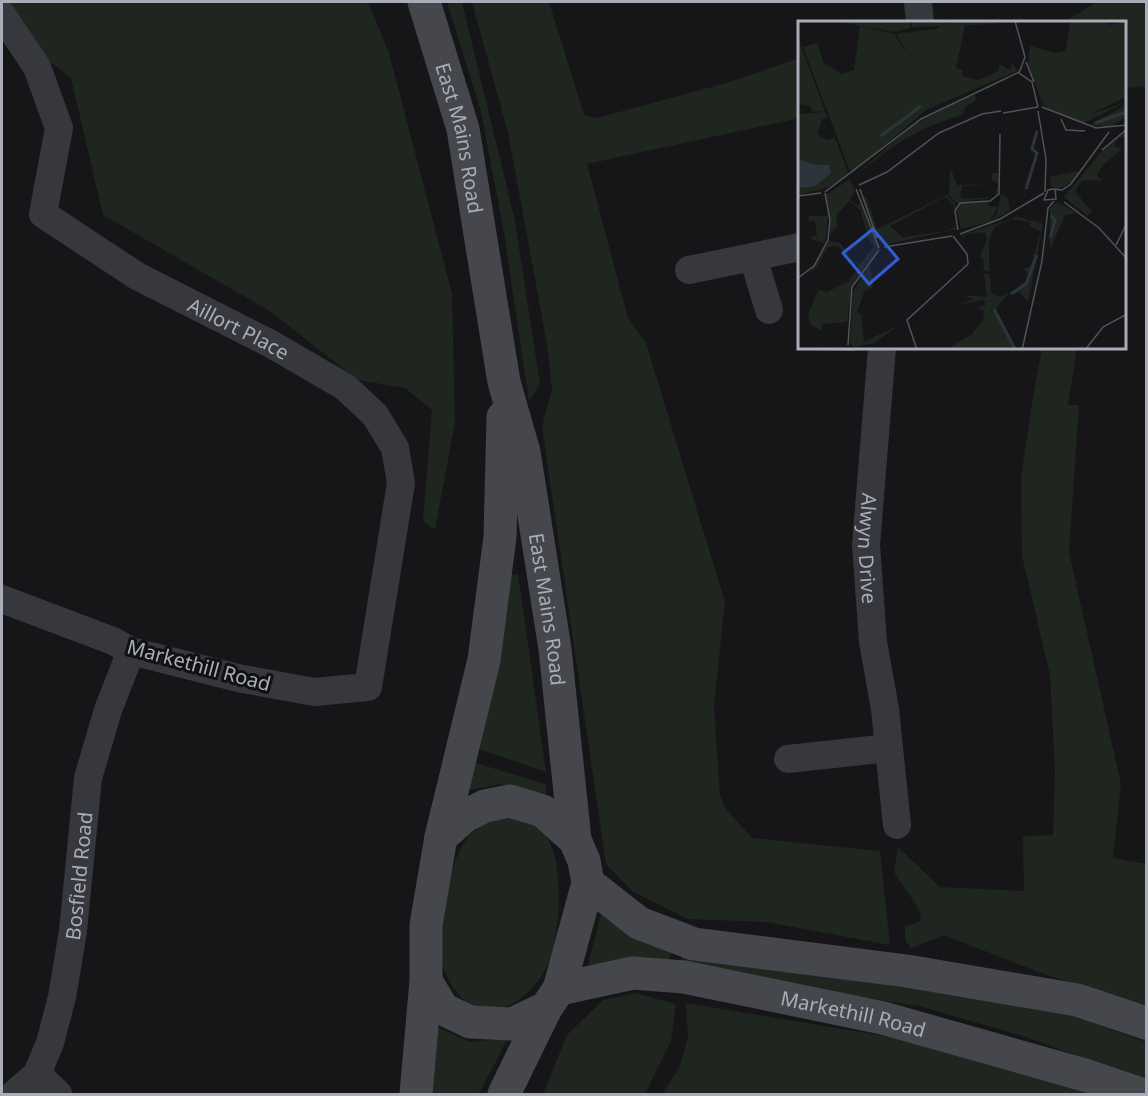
<svg xmlns="http://www.w3.org/2000/svg" width="1148" height="1096" font-family="'Noto Sans',sans-serif">
  <rect width="100%" height="100%" fill="#161618"/>
  <path fill="#1e261f" d="M 2,2 L 368,2 L 389,53 L 452,294 L 455,422 L 435,530 L 423,521 L 432,410 L 405,388 L 358,380 L 268,310 L 103,215 L 71,78 L 2,25 Z
    M 447,2 L 462,2 L 515,221 L 540,384 L 529,401 L 504,233 L 481,112 Z
    M 472,2 L 549,2 L 584,115 L 597,118 L 726,83 L 800,58 L 800,118 L 587,164 L 628,318 L 646,343 L 725,602 L 714,705 L 720,796 L 726,809 L 752,838 L 880,851 L 890,945 L 766,922 L 688,919 L 632,891 L 606,864 L 542,427 L 552,389 L 547,344 L 508,133 Z
    M 1096,2 L 1146,2 L 1146,86 L 1126,88 L 1126,22 L 1065,22 Z
    M 1042,348 L 1077,348 L 1068,405 L 1079,405 L 1069,552 L 1121,784 L 1113,858 L 1146,864 L 1146,1008 L 1036,971 L 944,935 L 911,948 L 905,940 L 905,926 L 921,921 L 919,909 L 894,872 L 898,847 L 940,887 L 1024,891 L 1023,836 L 1053,835 L 1055,772 L 1050,675 L 1022,556 L 1021,477 L 1033,397 Z
    M 518,574 L 546,772 L 476,748 L 509,575 Z
    M 469,761 L 546,784 L 546,794 L 536,794 L 501,784 L 464,791 Z
    M 501,818 C 513,818 526,819 536,825 C 567,845 561,928 550,959 C 542,980 520,1007 496,1009 C 481,1011 471,1008 460,996 C 453,988 448,980 444,969 C 435,940 448,857 470,835 C 479,825 489,822 501,818 Z
    M 601,914 L 672,951 L 666,965 L 622,961 L 588,965 Z
    M 683,954 L 950,990 L 1074,1016 L 1146,1042 L 1146,1081 L 1026,1037 L 919,1006 L 679,968 Z
    M 635,993 L 676,1004 L 671,1041 L 645,1094 L 543,1094 L 567,1035 L 603,1000 Z
    M 686,1003 L 927,1043 L 1054,1081 L 1091,1094 L 662,1094 L 679,1068 L 688,1037 Z
    M 433,1025 L 470,1042 L 508,1038 L 479,1094 L 430,1094 Z"/>
  <g fill="none" stroke-linecap="round" stroke-linejoin="round">
    <g stroke="#37383d" stroke-width="28">
      <path d="M 918,2 L 920,22"/>
      <path id="s1" d="M 2,15 L 37,67 L 59,128 L 43,214 L 137,276 L 271,344 L 345,387 L 375,415 L 395,448 L 401,483 L 368,687 L 314,692 L 238,678 L 131,651 L 113,641 L 2,599"/>
      <path d="M 753,257 L 769,310"/>
      <path d="M 689,270 L 800,247"/>
      <path id="s2" d="M 882,348 L 866,545 L 873,642 L 885,709 L 897,825"/>
      <path d="M 788,759 L 889,748"/>
      <path d="M 37,1074 L 58,1094"/>
      <path id="s3" d="M 14,1094 L 37,1074 L 50,1043 L 62,997 L 73,931 L 88,778 L 108,710 L 131,651"/>
    </g>
    <g stroke="#45474d" stroke-width="33">
      <path id="s4" d="M 424,2 L 463,129 L 504,382 L 524,452 L 555,649 L 575,840"/>
      <path d="M 510,801 L 543,811 L 575,840 L 584,861 L 588,883 L 559,989 L 546,1008 L 512,1024 L 470,1022 L 443,1009 L 426,981 L 426,925 L 441,837 L 465,816 L 485,806 Z"/>
      <path d="M 441,837 L 484,660 L 500,537 L 503,417"/>
      <path d="M 588,883 L 639,923 L 694,944 L 907,971 L 1077,1000 L 1146,1023"/>
      <path id="s5" d="M 559,989 L 633,973 L 684,977 L 883,1018 L 1088,1076 L 1141,1094"/>
      <path d="M 416,1094 L 426,981"/>
      <path d="M 504,1094 L 546,1008"/>
    </g>
  </g>
  <g text-anchor="middle" dominant-baseline="central" stroke-width="6" stroke-linejoin="round" paint-order="stroke">
    <g font-size="20" fill="#a8adb8" stroke="#111113">
      <text stroke="none"><textPath href="#s4" startOffset="141">East Mains Road</textPath></text>
      <text stroke="none"><textPath href="#s1" startOffset="442">Aillort Place</textPath></text>
      <text stroke="none"><textPath href="#s2" startOffset="201">Alwyn Drive</textPath></text>
      <text stroke="none"><textPath href="#s4" startOffset="621">East Mains Road</textPath></text>
      <text transform="translate(199 665) rotate(15)">Markethill Road</text>
      <text stroke="none"><textPath href="#s3" startOffset="234">Bosfield Road</textPath></text>
      <text stroke="none"><textPath href="#s5" startOffset="300">Markethill Road</textPath></text>
    </g>
  </g>
  <g transform="translate(798 21)">
    <rect width="328" height="328" fill="#161618"/>
    <path d="M 37,0 L 112,0 L 113,7 L 96,11 ZM 113,0 L 149,0 L 143,5 L 114,6 ZM 151,0 L 189,0 L 198,3 L 167,4 L 158,47 L 165,49 L 164,55 L 181,59 L 200,50 L 202,43 L 212,49 L 214,42 L 219,50 L 128,89 L 53,153 L 5,26 L 20,22 L 25,41 L 44,53 L 56,49 L 62,5 L 96,13 L 112,36 L 98,13 L 138,8 ZM 272,0 L 302,0 L 313,4 L 328,0 L 328,76 L 291,94 L 328,81 L 286,102 L 252,89 L 244,81 L 230,44 L 232,25 L 257,32 L 268,30 ZM 0,16 L 4,28 L 27,90 L 14,91 L 12,85 L 0,83 ZM 212,57 L 176,74 L 179,79 L 167,86 L 165,93 L 127,107 L 94,126 L 54,157 L 116,103 L 203,59 ZM 328,84 L 328,96 L 313,106 L 292,104 ZM 27,91 L 30,96 L 24,99 L 19,113 L 29,119 L 37,117 L 51,154 L 32,166 L 0,174 L 0,93 ZM 328,110 L 328,117 L 322,116 L 317,121 L 317,126 L 324,127 L 321,131 L 305,144 L 299,155 L 305,160 L 284,159 L 277,170 L 294,191 L 289,195 L 266,176 L 308,125 ZM 152,146 L 159,164 L 194,163 L 164,165 L 162,176 L 167,178 L 197,176 L 200,163 L 194,159 L 194,152 L 200,152 L 201,169 L 198,176 L 158,182 L 151,174 ZM 281,150 L 274,161 L 260,168 L 253,165 L 252,156 ZM 52,158 L 57,171 L 52,178 L 58,185 L 62,182 L 81,227 L 54,264 L 49,301 L 24,303 L 24,310 L 12,303 L 10,293 L 20,270 L 12,267 L 29,271 L 51,260 L 61,245 L 52,238 L 62,243 L 76,225 L 69,216 L 49,232 L 51,237 L 40,225 L 30,226 L 19,246 L 12,252 L 31,220 L 42,222 L 49,231 L 69,214 L 63,190 L 51,180 L 38,195 L 39,205 L 33,213 L 28,174 ZM 203,173 L 210,178 L 212,190 L 191,201 L 199,193 ZM 149,174 L 158,184 L 156,193 L 156,185 L 147,176 L 92,205 L 105,216 L 148,210 L 157,206 L 154,197 L 159,208 L 86,224 L 78,215 L 64,177 L 68,176 L 79,208 ZM 190,181 L 190,185 L 200,186 L 191,201 L 163,208 L 159,190 L 163,182 ZM 259,181 L 278,192 L 267,194 L 252,228 L 252,187 ZM 11,195 L 30,195 L 27,222 L 14,219 L 13,215 L 19,214 L 17,200 L 4,199 L 11,199 ZM 218,195 L 245,203 L 224,312 L 230,280 L 221,271 L 212,272 L 229,259 L 230,253 L 225,248 L 232,246 L 243,211 L 231,205 L 232,201 L 213,198 ZM 212,198 L 211,203 L 210,199 L 196,206 L 191,220 L 191,250 L 182,250 L 186,249 L 185,237 L 182,236 L 189,218 L 187,211 L 166,214 L 166,219 L 164,214 ZM 72,243 L 75,266 L 66,271 L 59,292 L 63,292 L 66,321 L 103,303 L 76,322 L 56,326 L 52,322 L 55,271 ZM 186,253 L 192,253 L 193,271 L 201,276 L 211,272 L 197,289 L 217,328 L 149,328 L 173,314 L 185,300 L 186,290 L 179,286 L 187,285 L 187,279 L 163,283 L 176,278 L 164,274 L 189,276 Z" fill="#1e261f"/>
    <path d="M 0,138 L 18,144 L 31,144 L 33,152 L 17,165 L 0,167 Z" fill="#2c353c"/>
    <path fill="none" stroke="#2c353c" stroke-width="3" d="M 297,102 L 329,91M 83,115 L 123,85M 228,168 L 239,132 L 234,128 L 239,110M 252,217 L 257,200 L 253,194M 213,273 L 228,263 L 239,234M 196,288 L 217,328"/>
    <path fill="none" stroke="#505258" stroke-width="1.5" d="M 217,0 L 227,36 L 221,52 L 234,61 L 240,86M 228,41 L 236,61M 244,86 L 298,107 L 329,104M 240,90 L 248,138 L 247,171M 205,92 L 240,86M 263,98 L 268,109 L 287,110M 304,129 L 329,108M 61,164 L 89,151 L 141,112 L 184,93 L 203,90M 58,168 L 81,227M 62,168 L 79,217M 257,168 L 258,178 L 246,179 L 250,169 L 255,168 L 264,169 L 273,163 L 311,111M 27,171 L 123,98 L 221,51M 0,175 L 23,172M 266,181 L 301,207 L 329,238M 160,209 L 157,190 L 162,182 L 192,180 L 201,173 L 202,113M 162,213 L 202,198 L 246,172M 318,224 L 329,202M 86,226 L 154,215M 0,257 L 16,245 L 30,219 L 32,199 L 27,172M 50,324 L 54,266 L 81,229M 0,328 L 57,329M 119,329 L 109,299 L 170,243 L 169,233 L 155,215M 224,329 L 244,240 L 250,187 L 256,180M 287,329 L 305,306 L 329,293"/>
    <path fill="#325cd3" fill-opacity="0.15" stroke="#325cd3" stroke-width="3" d="M 75,208 L 100,238 L 71,263 L 45,232 Z"/>
    <rect width="328" height="328" fill="none" stroke="#a8adb8" stroke-width="3"/>
  </g>
  <rect width="1148" height="1096" fill="none" stroke="#a8adb8" stroke-width="6"/>
</svg>
